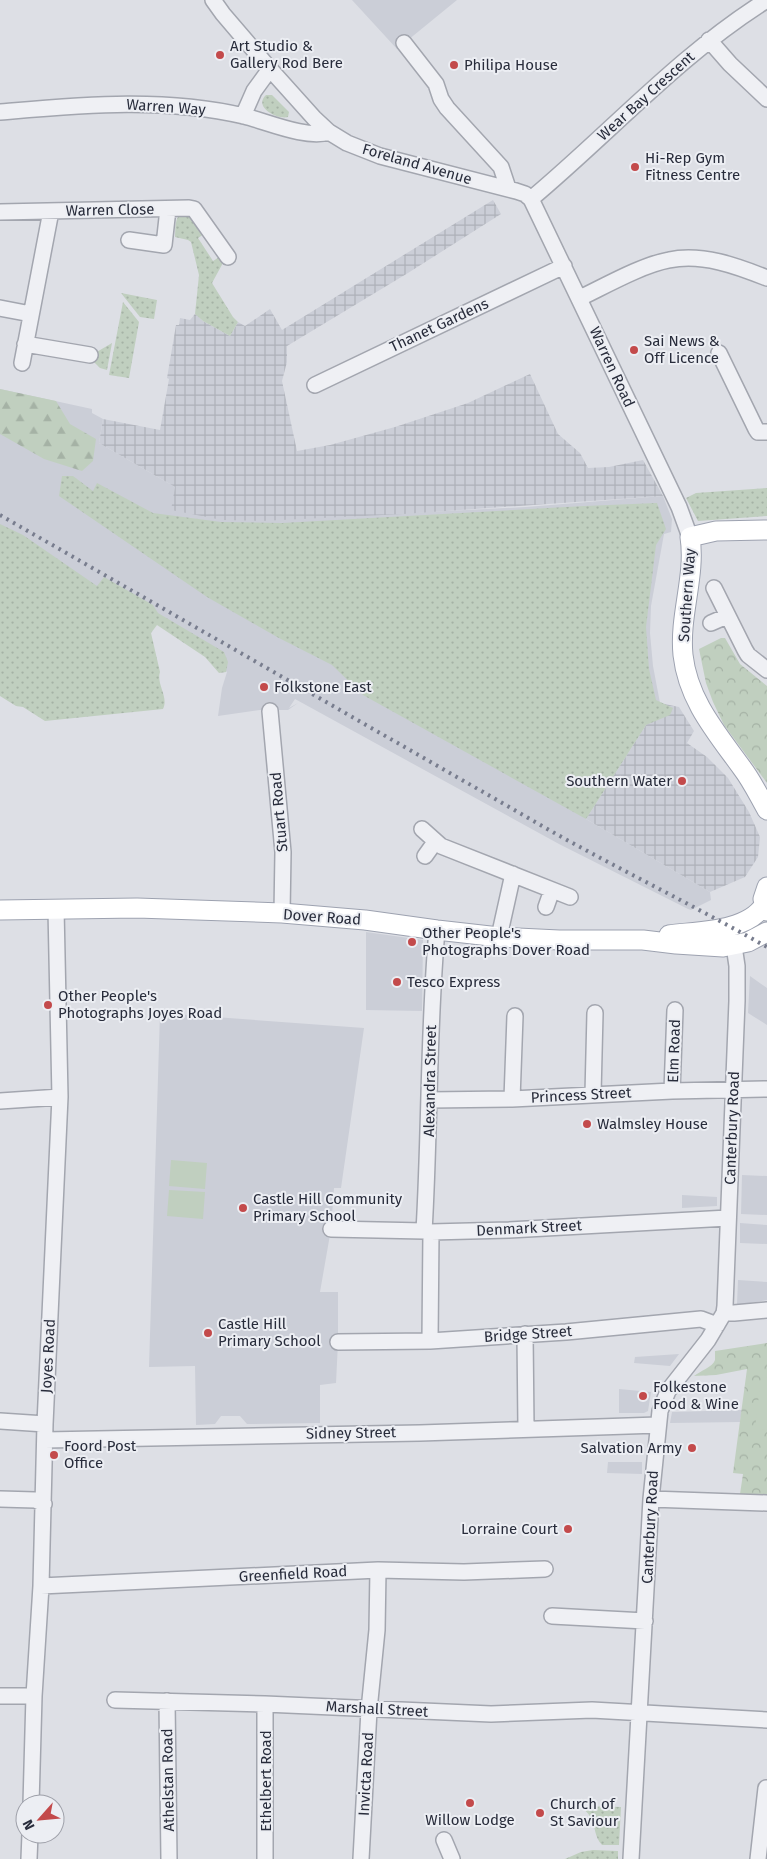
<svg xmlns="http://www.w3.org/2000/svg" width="767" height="1859" font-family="'Fira Sans',sans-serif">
  <defs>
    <pattern id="industrial-grid" width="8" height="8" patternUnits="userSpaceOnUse" patternTransform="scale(1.25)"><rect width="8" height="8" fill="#cbced7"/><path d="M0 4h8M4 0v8" fill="none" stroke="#aeb1b9"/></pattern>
    <pattern id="grass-dots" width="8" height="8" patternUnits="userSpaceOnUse" patternTransform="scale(1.25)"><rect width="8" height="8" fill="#c0cfbf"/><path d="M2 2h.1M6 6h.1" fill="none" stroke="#a5b2a5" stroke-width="1.8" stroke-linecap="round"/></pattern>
    <pattern id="forest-firs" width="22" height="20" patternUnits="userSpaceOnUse" patternTransform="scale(1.25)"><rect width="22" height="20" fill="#c0cfbf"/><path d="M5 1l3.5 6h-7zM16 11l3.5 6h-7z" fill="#a5b2a5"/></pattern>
    <pattern id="park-crowns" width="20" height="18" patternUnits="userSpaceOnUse" patternTransform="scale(1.25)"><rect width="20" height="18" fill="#c0cfbf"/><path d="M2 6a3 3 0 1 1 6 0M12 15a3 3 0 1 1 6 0" fill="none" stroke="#a5b2a5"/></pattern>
  </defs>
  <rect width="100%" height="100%" fill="#dddfe5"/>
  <path fill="#cbced7" d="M 352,0 L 457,0 L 397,49 Z
    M 0,389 L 92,409 L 92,413 L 103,419 L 99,443 L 175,487 L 346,516 L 526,507 L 663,496 L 672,519 L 671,532 L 664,534 L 651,606 L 650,633 L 653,666 L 660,703 L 586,819 L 710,892 L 711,900 L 691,910 L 688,909 L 559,844 L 295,699 L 289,708 L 298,703 L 288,710 L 260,710 L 218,716 L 222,688 L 227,672 L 190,644 L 157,623 L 0,569 Z
    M 366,932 L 423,940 L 422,1011 L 366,1010 Z
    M 750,976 L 767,988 L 767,1025 L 748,1013 Z
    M 160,1013 L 364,1028 L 341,1188 L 334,1188 L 331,1229 L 320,1292 L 338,1292 L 338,1342 L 336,1383 L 320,1385 L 320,1423 L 247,1424 L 240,1416 L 221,1416 L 215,1424 L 196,1425 L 195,1366 L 149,1367 Z
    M 742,1175 L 767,1176 L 767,1215 L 741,1214 Z
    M 682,1195 L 717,1197 L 717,1206 L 682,1208 Z
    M 740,1223 L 767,1225 L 767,1244 L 740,1243 Z
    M 738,1280 L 767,1282 L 767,1300 L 740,1305 L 737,1304 Z
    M 679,1354 L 670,1366 L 634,1363 L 635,1357 Z
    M 619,1389 L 651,1392 L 648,1411 L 644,1413 L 619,1413 Z
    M 742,1410 L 740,1422 L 670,1423 L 672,1412 Z
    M 608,1462 L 642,1462 L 642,1474 L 607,1473 Z"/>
  <path fill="url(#industrial-grid)" d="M 493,200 L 501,214 L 408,273 L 287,346 L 287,362 L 282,381 L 297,451 L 330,445 L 395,427 L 468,403 L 530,374 L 558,434 L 580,453 L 588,468 L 609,467 L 643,460 L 663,496 L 403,514 L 261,521 L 222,520 L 171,510 L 175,487 L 99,443 L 103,419 L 160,430 L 169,379 L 167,378 L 176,325 L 179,325 L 180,318 L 190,320 L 195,314 L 203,321 L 230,336 L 238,322 L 245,326 L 270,309 L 282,330 Z
    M 660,703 L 679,707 L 694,731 L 687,743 L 707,757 L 728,778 L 749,812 L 760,837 L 758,857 L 745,877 L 710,892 L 586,819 Z"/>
  <path fill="url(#grass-dots)" d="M 266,95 L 272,95 L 289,112 L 288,117 C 277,120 253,107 266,95 Z
    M 187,211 L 204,234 L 198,238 L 213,261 L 221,256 L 224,261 L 212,283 L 233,317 L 238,322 L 230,336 L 203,321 L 195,314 L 199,275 L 191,242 L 188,240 L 175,237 C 176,225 174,214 187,211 Z
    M 121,293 L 157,300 L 154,319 L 140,317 Z
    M 123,302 L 139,322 L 129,378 L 109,375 Z
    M 112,343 L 107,370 L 100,368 L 94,362 L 95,353 Z
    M 62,476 L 73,476 L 93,491 L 97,483 L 153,513 L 221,522 L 282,523 L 584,506 L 657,503 L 666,529 L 656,545 L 646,627 L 649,669 L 656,700 L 673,708 L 670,715 L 646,725 L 586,819 L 363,695 L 332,665 L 277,637 L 207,597 L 59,496 Z
    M 767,488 L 767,516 L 698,521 L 686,498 L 696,493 Z
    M 0,524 L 23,535 L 97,586 L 104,577 L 153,605 L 158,613 L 224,652 L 228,662 L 226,672 L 219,673 L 205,657 L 157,625 L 151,633 L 160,672 C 156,684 169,697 163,709 L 45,721 L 23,707 L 16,706 L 0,696 Z
    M 581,1806 L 621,1807 L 619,1845 L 602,1845 C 594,1836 596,1828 591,1819 C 590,1814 584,1810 581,1806 Z
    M 593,1850 L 618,1851 L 618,1859 L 565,1859 L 581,1852 Z"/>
  <path fill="url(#forest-firs)" d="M 0,389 L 56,401 L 70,424 L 96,439 L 93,461 L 82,471 L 44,459 L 0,434 Z"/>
  <path fill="url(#park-crowns)" d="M 721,638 L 725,638 L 740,664 L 767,686 L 767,783 L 724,725 L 713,702 L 706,683 L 699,649 Z
    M 767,1343 L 767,1495 L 740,1494 L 743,1474 L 733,1473 L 747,1369 L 716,1375 L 694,1376 C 700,1371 713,1367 715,1360 C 715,1357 715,1354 715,1351 Z"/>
  <path fill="#c0cfbf" d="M 171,1160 L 207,1163 L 205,1189 L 169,1186 Z
    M 169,1190 L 205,1192 L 203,1219 L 167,1216 Z
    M 761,1377 L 767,1378 L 767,1430 L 755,1429 Z"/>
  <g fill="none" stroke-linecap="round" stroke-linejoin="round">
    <defs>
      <path id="minor" d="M 213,0 L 223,14 L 270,69 L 314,118 L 329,132 L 347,143 L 380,156 L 516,191 L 525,194 L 531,199 L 679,507 L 690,537
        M 709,40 L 730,64 L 767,99
        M 404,43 L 436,84 L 441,99 L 447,108 L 501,167 L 508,188
        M 0,112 C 82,105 163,97 244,116 C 268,122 306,139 329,132
        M 243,116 L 254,91 L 270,69
        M 531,199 C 610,133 679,55 767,0
        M 0,212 L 189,208 L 194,209 L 228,257
        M 129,240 L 164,245 L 168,209
        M 580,298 C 605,286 642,265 669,260 C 702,253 737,266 767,278
        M 0,308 L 31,314
        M 25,344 L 90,355
        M 719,353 L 756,429 L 758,432 L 767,432
        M 22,363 L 51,211
        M 315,385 L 564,266
        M 714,588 L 745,650 L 748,655 L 767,670
        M 711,623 L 727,616
        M 270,711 L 283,852 L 282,913
        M 422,829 L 441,846 L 570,897
        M 425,856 L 435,842
        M 546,907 L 552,890
        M 499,937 L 513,874
        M 672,1091 L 675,1010
        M 593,1094 L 595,1013
        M 512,1099 L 515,1016
        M 429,1100 L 512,1099 L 672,1091 L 767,1089
        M 0,1101 L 60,1097
        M 331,1229 L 424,1231 L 431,1232 L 509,1230 L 728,1218
        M 424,1231 C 430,1131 428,1030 437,930
        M 724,1313 L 734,1313 L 767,1310
        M 525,1334 L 526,1428
        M 430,1341 L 431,1232
        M 338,1342 L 430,1341 L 566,1332 L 701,1319 L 717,1325
        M 0,1421 L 45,1424
        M 45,1440 L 420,1433 L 658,1425
        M 0,1499 L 35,1500 L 44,1504
        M 651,1499 L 767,1503
        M 41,1586 L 378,1570 L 464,1572 L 545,1569
        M 552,1616 L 645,1621
        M 0,1696 L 34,1696
        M 115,1700 L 265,1704 L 491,1714 L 592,1710 L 767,1720
        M 167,1701 L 169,1859
        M 31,1804 L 34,1696 L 41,1586 L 45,1424 L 60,1097 L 56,909
        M 444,1840 L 452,1859
        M 29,1859 L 30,1834
        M 265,1859 L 265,1704
        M 361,1859 L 369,1710 L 377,1630 L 378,1570
        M 631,1859 L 651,1499 L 660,1411 L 668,1391 L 708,1340 L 724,1313 L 725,1306 L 737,1001 L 737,966 L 734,946
        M 758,1859 L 766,1788"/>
      <path id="major" d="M 767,530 L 716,531 L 690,537 C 696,576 679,615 683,655 C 688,700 716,732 742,768 C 752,781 759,796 767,810
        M 767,887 L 763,899 L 767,911
        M 0,910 L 137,908 L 282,913 L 365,920 L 437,930 L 499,937 L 559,940 L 643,940 L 676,944 L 723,947 L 748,942 L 767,932
        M 669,935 C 697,931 747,932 764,905"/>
    </defs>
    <use href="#minor" stroke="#a3a6af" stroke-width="18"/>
    <use href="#major" stroke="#9da2b0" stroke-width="21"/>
    <use href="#minor" stroke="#eff0f4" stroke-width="15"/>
    <use href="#major" stroke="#fff" stroke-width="19"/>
    <path stroke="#787d8e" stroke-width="4" stroke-dasharray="2.5 5" stroke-linecap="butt" d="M 0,515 L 558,835 C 627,873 698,908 767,947"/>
  </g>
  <g fill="#c34a4b" stroke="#eceef3" stroke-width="2">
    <circle cx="220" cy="55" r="5"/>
    <circle cx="454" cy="65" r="5"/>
    <circle cx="635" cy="167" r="5"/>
    <circle cx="634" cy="350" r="5"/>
    <circle cx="264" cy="687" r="5"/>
    <circle cx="682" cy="781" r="5"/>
    <circle cx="412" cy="942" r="5"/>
    <circle cx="397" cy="982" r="5"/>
    <circle cx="48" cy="1005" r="5"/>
    <circle cx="587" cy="1124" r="5"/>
    <circle cx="243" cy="1208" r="5"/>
    <circle cx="208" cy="1333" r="5"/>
    <circle cx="643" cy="1396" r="5"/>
    <circle cx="692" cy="1448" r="5"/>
    <circle cx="54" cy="1455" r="5"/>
    <circle cx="568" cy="1529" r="5"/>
    <circle cx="470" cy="1803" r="5"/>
    <circle cx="540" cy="1813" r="5"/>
  </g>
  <g text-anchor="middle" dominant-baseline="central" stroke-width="4" stroke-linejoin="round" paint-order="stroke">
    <g font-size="15" fill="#282c3b" stroke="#eceef3" text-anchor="start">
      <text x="230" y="46">Art Studio &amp;<tspan x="230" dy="17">Gallery Rod Bere</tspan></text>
      <text x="464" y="65">Philipa House</text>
      <text x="645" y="158">Hi-Rep Gym<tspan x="645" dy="17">Fitness Centre</tspan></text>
      <text x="644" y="341">Sai News &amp;<tspan x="644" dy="17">Off Licence</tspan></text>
      <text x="274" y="687">Folkstone East</text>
      <text x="672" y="781" text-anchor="end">Southern Water</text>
      <text x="422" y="933">Other People's<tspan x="422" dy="17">Photographs Dover Road</tspan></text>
      <text x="407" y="982">Tesco Express</text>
      <text x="58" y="996">Other People's<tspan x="58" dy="17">Photographs Joyes Road</tspan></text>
      <text x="597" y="1124">Walmsley House</text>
      <text x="253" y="1199">Castle Hill Community<tspan x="253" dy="17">Primary School</tspan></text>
      <text x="218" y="1324">Castle Hill<tspan x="218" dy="17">Primary School</tspan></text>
      <text x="653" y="1387">Folkestone<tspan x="653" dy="17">Food &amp; Wine</tspan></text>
      <text x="64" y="1446">Foord Post<tspan x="64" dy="17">Office</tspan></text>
      <text x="682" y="1448" text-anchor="end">Salvation Army</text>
      <text x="558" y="1529" text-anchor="end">Lorraine Court</text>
      <text x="550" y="1804">Church of<tspan x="550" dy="17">St Saviour</tspan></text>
      <text x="470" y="1820" text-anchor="middle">Willow Lodge</text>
    </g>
    <g font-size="15" fill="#282c3b" stroke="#eceef3">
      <text transform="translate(646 96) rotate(-42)">Wear Bay Crescent</text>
      <text transform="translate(166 107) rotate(4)">Warren Way</text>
      <text transform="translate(417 164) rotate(16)">Foreland Avenue</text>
      <text transform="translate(110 210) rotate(-1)">Warren Close</text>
      <text transform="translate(439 325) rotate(-25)">Thanet Gardens</text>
      <text transform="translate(612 367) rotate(65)">Warren Road</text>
      <text transform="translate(687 595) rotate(-86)">Southern Way</text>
      <text transform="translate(279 812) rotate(-95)">Stuart Road</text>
      <text transform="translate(322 917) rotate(4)">Dover Road</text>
      <text transform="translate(674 1051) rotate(-88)">Elm Road</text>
      <text transform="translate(430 1081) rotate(-89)">Alexandra Street</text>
      <text transform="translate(581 1095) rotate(-3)">Princess Street</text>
      <text transform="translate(732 1128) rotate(-88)">Canterbury Road</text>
      <text transform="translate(529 1228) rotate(-3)">Denmark Street</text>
      <text transform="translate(528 1334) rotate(-4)">Bridge Street</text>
      <text transform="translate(48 1356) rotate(-87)">Joyes Road</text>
      <text transform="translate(351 1433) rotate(-1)">Sidney Street</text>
      <text transform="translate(650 1527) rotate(-87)">Canterbury Road</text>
      <text transform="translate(293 1574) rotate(-3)">Greenfield Road</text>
      <text transform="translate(377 1709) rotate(3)">Marshall Street</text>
      <text transform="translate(366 1774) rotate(-87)">Invicta Road</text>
      <text transform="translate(168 1780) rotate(-91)">Athelstan Road</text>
      <text transform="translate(266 1781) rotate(-90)">Ethelbert Road</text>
    </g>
  </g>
  <g transform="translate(40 1819) rotate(243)"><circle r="24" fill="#eceef3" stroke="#9ea0a9"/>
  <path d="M0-4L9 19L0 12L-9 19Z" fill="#c34a4b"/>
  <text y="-8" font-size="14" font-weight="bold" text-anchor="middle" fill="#282c3b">N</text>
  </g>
</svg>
